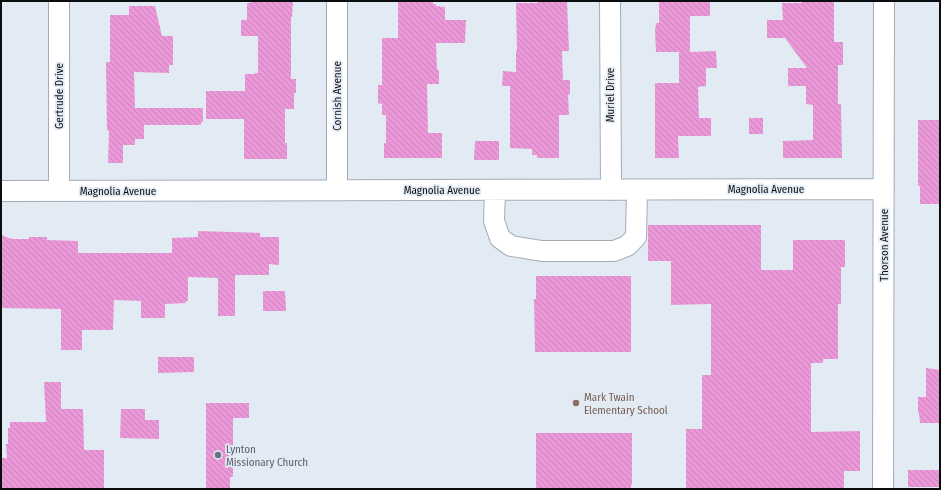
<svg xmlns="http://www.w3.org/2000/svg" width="941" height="490" font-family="'Fira Sans Condensed',sans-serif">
  <defs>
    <pattern id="building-back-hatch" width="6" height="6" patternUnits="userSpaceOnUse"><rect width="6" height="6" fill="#eb98d9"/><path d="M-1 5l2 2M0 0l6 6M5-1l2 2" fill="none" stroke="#c882b9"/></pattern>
  </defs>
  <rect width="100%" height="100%" fill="#e2ebf4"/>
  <path fill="url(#building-back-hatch)" d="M 251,1 L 293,1 L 292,17 L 291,17 L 291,79 L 296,79 L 296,93 L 294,93 L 294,109 L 285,109 L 285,143 L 287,143 L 287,159 L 244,159 L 244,119 L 206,119 L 206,91 L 245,91 L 245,74 L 255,74 L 255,73 L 258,73 L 258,36 L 241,36 L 241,20 L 247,20 L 247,3 L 251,3 Z
    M 398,1 L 433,1 L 433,4 L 436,4 L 436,6 L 445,7 L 445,20 L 466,20 L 465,43 L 436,43 L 437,70 L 439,70 L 439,84 L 427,84 L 428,133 L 442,133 L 442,158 L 384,158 L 384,143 L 386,143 L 386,115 L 382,115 L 382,104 L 378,103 L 378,85 L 382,85 L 382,38 L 398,38 Z
    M 537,1 L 567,1 L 569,51 L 562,51 L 563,80 L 570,80 L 570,94 L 568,95 L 569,115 L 559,115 L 559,158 L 537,158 L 537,155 L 532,155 L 532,149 L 510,148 L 510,86 L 502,86 L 503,71 L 516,72 L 516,51 L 517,51 L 516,3 L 538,3 Z
    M 659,1 L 710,1 L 710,16 L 690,16 L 690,52 L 716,51 L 717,68 L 706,68 L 706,86 L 698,87 L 699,118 L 711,118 L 711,136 L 678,136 L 679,158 L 655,158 L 655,83 L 679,83 L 679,52 L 656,52 L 655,31 L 656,23 L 659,23 Z
    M 802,1 L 834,1 L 834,42 L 843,42 L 843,65 L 838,65 L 838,104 L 841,104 L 842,158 L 783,158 L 783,141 L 813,140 L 813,105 L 806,104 L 806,86 L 788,86 L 788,68 L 807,68 L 785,38 L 767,38 L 767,20 L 783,20 L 782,3 L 802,3 Z
    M 129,6 L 155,6 L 162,36 L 173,36 L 173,65 L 169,65 L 169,73 L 134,72 L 135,108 L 203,108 L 203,122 L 201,122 L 201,125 L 144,125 L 144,139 L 135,139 L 135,145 L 123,145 L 123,163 L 108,163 L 109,131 L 107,130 L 106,62 L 110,62 L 110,15 L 129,15 Z
    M 749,118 L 763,118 L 763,134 L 749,134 Z
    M 918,120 L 940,120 L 940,204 L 920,204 L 920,186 L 918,186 Z
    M 475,141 L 499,141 L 499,160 L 474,160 Z
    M 648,225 L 761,225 L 761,270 L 793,270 L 793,240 L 845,240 L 845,267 L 841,267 L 841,304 L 838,304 L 838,359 L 823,359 L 823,363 L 811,363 L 811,432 L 860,431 L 860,471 L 844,471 L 844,489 L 686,489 L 686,429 L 702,429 L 702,375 L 711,375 L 711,304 L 671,305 L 671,261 L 648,261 Z
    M 198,231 L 260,233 L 260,237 L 279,237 L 279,265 L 269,264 L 269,275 L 235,275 L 235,316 L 218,316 L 218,278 L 188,277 L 188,301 L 186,301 L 186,303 L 165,304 L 165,318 L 141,318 L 141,301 L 114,300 L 113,330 L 82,330 L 82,350 L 61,350 L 61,309 L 1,308 L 1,235 L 12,239 L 29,239 L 29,237 L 47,237 L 47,240 L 78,241 L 78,253 L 172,253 L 172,238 L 198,237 Z
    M 536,276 L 631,276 L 631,352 L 535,352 L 534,299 L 536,299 Z
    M 263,291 L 285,291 L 286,311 L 263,311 Z
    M 158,357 L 194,357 L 194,372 L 158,373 Z
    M 926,368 L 940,370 L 940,423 L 920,423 L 919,413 L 918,413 L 918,397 L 926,397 Z
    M 44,382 L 61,382 L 61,409 L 83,409 L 84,450 L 104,450 L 104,489 L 1,489 L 1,464 L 2,458 L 7,458 L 6,444 L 8,444 L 8,428 L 10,428 L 10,422 L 46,422 Z
    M 206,403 L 249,403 L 249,418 L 233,418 L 233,477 L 230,477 L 230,489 L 206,489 Z
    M 121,409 L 145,409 L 145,420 L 159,420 L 159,439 L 120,438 Z
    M 536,433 L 632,433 L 632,485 L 631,485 L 631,489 L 536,489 Z
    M 908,470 L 940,470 L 940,487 L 908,487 Z"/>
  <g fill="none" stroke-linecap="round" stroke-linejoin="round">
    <defs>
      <path id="minor" d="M 59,1 L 59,191
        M 610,1 L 611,190
        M 337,190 L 337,1
        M 495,190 L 494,221 L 500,238 L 511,246 L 542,251 L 614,251 L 627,246 L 636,237 L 637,190
        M 1,191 L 884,189
        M 883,489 L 884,1"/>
    </defs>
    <use href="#minor" stroke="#a5acb5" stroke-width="22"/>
    <use href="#minor" stroke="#fff" stroke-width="20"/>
  </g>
  <circle fill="#8d6e63" stroke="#e2ebf4" stroke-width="1.5" cx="576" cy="403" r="4"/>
  <circle fill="#6b7280" stroke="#e2ebf4" stroke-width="1.5" cx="218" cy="455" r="4"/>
  <g text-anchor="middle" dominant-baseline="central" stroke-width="3.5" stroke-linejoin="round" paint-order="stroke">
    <g font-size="11" fill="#0b0e11" stroke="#e2ebf4">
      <text transform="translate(610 95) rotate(-90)">Muriel Drive</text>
      <text transform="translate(59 96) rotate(-90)">Gertrude Drive</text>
      <text transform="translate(337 96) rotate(-90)">Cornish Avenue</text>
      <text x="766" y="189">Magnolia Avenue</text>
      <text x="442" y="190">Magnolia Avenue</text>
      <text x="118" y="191">Magnolia Avenue</text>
      <text transform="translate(884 245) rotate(-90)">Thorson Avenue</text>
    </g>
    <g font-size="11" fill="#785e54" stroke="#e2ebf4" text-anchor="start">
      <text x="584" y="397">Mark Twain<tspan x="584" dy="13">Elementary School</tspan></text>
    </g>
    <g font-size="11" fill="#5b616d" stroke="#e2ebf4" text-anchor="start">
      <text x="226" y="449">Lynton<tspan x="226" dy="13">Missionary Church</tspan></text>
    </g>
  </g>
  <rect width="941" height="490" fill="none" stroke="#0b0e11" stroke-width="4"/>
</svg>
